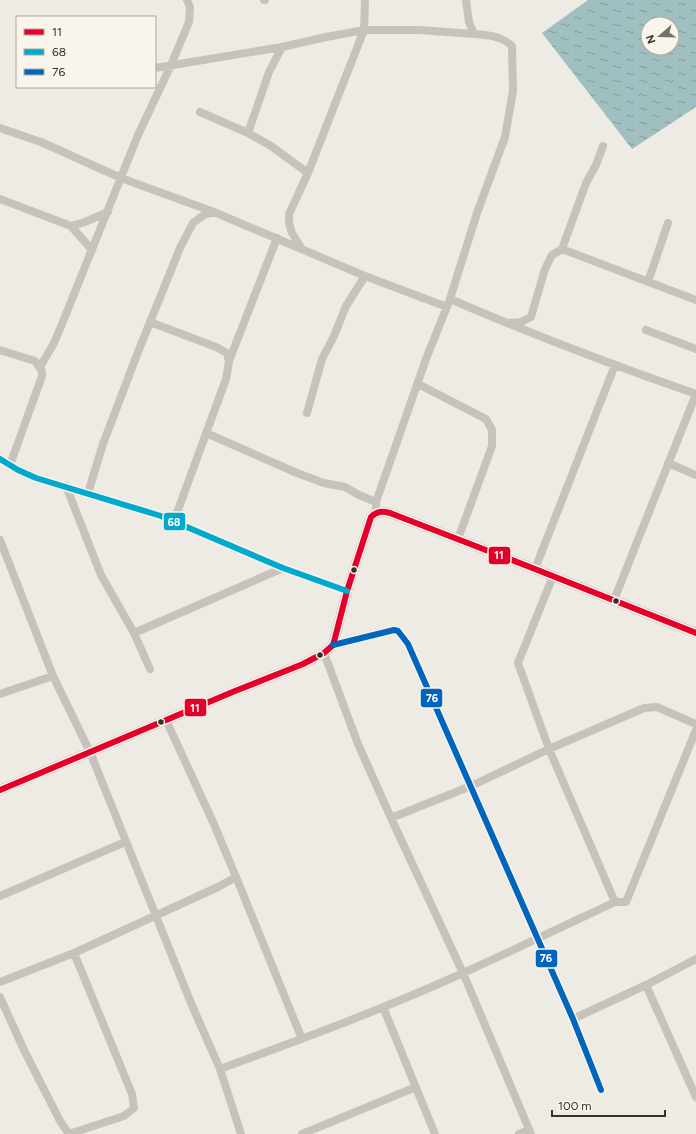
<svg xmlns="http://www.w3.org/2000/svg" width="696" height="1134" font-family="Figtree,sans-serif">
  <defs>
    <pattern id="water-ripples" width="26" height="14" patternUnits="userSpaceOnUse"><rect width="26" height="14" fill="#a0bfc0"/><path d="M2 4q2-2 4 0t4 0M15 11q2-2 4 0t4 0" fill="none" stroke="#839c9c"/></pattern>
  </defs>
  <rect width="100%" height="100%" fill="#eeeae4"/>
  <path fill="url(#water-ripples)" fill-rule="evenodd" d="M 588,0 L 696,0 L 696,107 L 632,149 L 542,33 ZM 648,24 L 672,24 L 672,48 L 648,48 Z"/>
  <g fill="none" stroke-linecap="round" stroke-linejoin="round">
    <path stroke="#c8c2bd" stroke-width="8" d="M 264,0 L 265,0
      M 155,68 L 282,47 L 326,37 L 364,30 L 419,30 L 474,34
      M 200,112 L 248,133 L 271,146 L 308,173
      M 0,128 L 41,142 L 121,178 L 214,212
      M 248,133 L 269,72 L 282,47
      M 0,199 L 71,226 L 92,250
      M 71,226 L 85,222 L 108,212
      M 302,249 L 292,233 L 289,223 L 289,214 L 308,173 L 364,30 L 365,0
      M 562,249 L 586,183 L 596,165 L 603,146
      M 648,282 L 668,223
      M 450,299 C 531,334 613,365 696,394
      M 150,322 L 216,347 L 227,353 L 229,362 L 226,379 L 174,521
      M 508,323 L 521,322 L 531,317 L 545,269 L 552,255 L 562,249 L 696,300
      M 646,330 L 696,349
      M 0,350 L 35,361 L 42,371 L 42,376 L 10,465
      M 229,361 L 277,238
      M 40,367 L 54,343 L 62,324 L 138,135 L 171,65 L 189,22 L 190,7 L 187,0
      M 418,384 L 486,419 L 492,430 L 492,446 L 458,539
      M 307,413 L 322,359 L 334,336 L 346,306 L 365,276
      M 206,433 L 297,473 L 324,483 L 345,487 L 359,495 L 376,502
      M 0,459 L 18,470 L 36,478 L 161,516 L 283,568 L 347,591
      M 668,463 L 696,475
      M 66,486 L 101,575 L 134,633 L 150,669
      M 88,493 L 103,444 L 138,352 L 180,248 L 193,223 L 204,215 L 214,212 L 365,276 L 447,307
      M 376,512 L 376,502 L 426,359 L 450,299 L 477,213 L 505,137 L 513,91 L 512,46 C 502,36 487,35 474,34 L 469,22 L 466,0
      M 0,540 L 53,676 L 90,752 L 191,1003 L 220,1069 L 241,1134
      M 535,569 L 615,365
      M 553,576 L 518,663 L 549,749 L 615,902 L 626,902 L 696,730
      M 614,600 L 696,394
      M 134,633 L 283,568
      M 333,645 L 394,630 L 398,631 L 408,644 L 573,1019 L 601,1090
      M 324,653 L 358,744 L 391,818 L 463,973 L 531,1134
      M 0,694 L 53,676
      M 391,818 L 471,786 L 549,749 L 644,708 L 657,707 L 696,724
      M 236,877 L 302,1039
      M 0,896 L 125,842
      M 0,982 L 74,953 L 218,887 L 236,877 L 213,822 L 166,720
      M 646,985 L 696,1097
      M 0,997 L 24,1050 L 60,1121 L 69,1134
      M 383,1007 L 435,1134
      M 573,1019 L 646,985 L 696,959
      M 220,1069 C 302,1039 384,1009 463,973 C 514,950 564,926 615,902
      M 69,1134 L 124,1116 L 134,1108 L 132,1094 L 74,953
      M 302,1134 L 416,1087
      M 519,1134 L 529,1130"/>
    <path stroke="#c8c2bd" stroke-width="10" d="M 0,790 L 235,691 L 303,664 L 324,653 L 333,645 L 335,638 L 347,591 L 371,517 C 377,511 382,511 390,513 L 535,569 L 696,633"/>
    <defs>
      <path id="bus-1" d="M 0,790 L 235,691 L 303,664 L 324,653 L 333,645 L 335,638 L 347,591 L 371,517 C 377,511 382,511 390,513 L 535,569 L 696,633"/>
      <path id="bus-2" d="M 0,459 L 18,470 L 36,478 L 161,516 L 283,568 L 347,591"/>
      <path id="bus-3" d="M 333,645 L 394,630 L 398,631 L 408,644 L 573,1019 L 601,1090"/>
    </defs>
    <use href="#bus-1" stroke="#faf5ec" stroke-width="9"/>
    <use href="#bus-2" stroke="#faf5ec" stroke-width="9"/>
    <use href="#bus-3" stroke="#faf5ec" stroke-width="9"/>
    <use href="#bus-1" stroke="#e4002b" stroke-width="6"/>
    <use href="#bus-2" stroke="#00a9ce" stroke-width="6"/>
    <use href="#bus-3" stroke="#0065bd" stroke-width="6"/>
  </g>
  <g fill="#39302a" stroke="#faf5ec" stroke-width="1.5">
    <circle cx="354" cy="570" r="3.5"/>
    <circle cx="616" cy="601" r="3.5"/>
    <circle cx="320" cy="655" r="3.5"/>
    <circle cx="161" cy="722" r="3.5"/>
  </g>
  <g stroke="#faf5ec" stroke-width="1.5">
    <rect x="163" y="512" width="23" height="19" rx="4" fill="#00a9ce"/>
    <rect x="488" y="546" width="23" height="19" rx="4" fill="#e4002b"/>
    <rect x="420" y="688" width="23" height="20" rx="4" fill="#0065bd"/>
    <rect x="184" y="698" width="23" height="19" rx="4" fill="#e4002b"/>
    <rect x="535" y="949" width="23" height="19" rx="4" fill="#0065bd"/>
  </g>
  <g font-size="11" text-anchor="middle" font-weight="bold" fill="#fff">
    <text x="174" y="526">68</text>
    <text x="499" y="559">11</text>
    <text x="432" y="702">76</text>
    <text x="195" y="712">11</text>
    <text x="546" y="962">76</text>
  </g>
  <rect x="16" y="16" width="140" height="72" fill="#faf5ec" stroke="#ada69e"/>
  <rect x="24" y="29" width="20" height="6" fill="#e4002b" stroke="#ada69e"/>
  <text x="52" y="36" font-size="12" fill="#39302a">11</text>
  <rect x="24" y="49" width="20" height="6" fill="#00a9ce" stroke="#ada69e"/>
  <text x="52" y="56" font-size="12" fill="#39302a">68</text>
  <rect x="24" y="69" width="20" height="6" fill="#0065bd" stroke="#ada69e"/>
  <text x="52" y="76" font-size="12" fill="#39302a">76</text>
  <g transform="translate(660 36) rotate(250)"><circle r="19" fill="#faf5ec" stroke="#ada69e"/>
  <path d="M0-3L7 15L0 10L-7 15Z" fill="#78716b"/>
  <text y="-6" font-size="11" font-weight="bold" text-anchor="middle" fill="#39302a">N</text>
  </g>
  <path d="M552 1110v6h113v-6" fill="none" stroke="#39302a" stroke-width="2"/>
  <text x="558" y="1110" font-size="12" fill="#39302a" stroke="#faf5ec" stroke-width="3" paint-order="stroke">100 m</text>
</svg>
